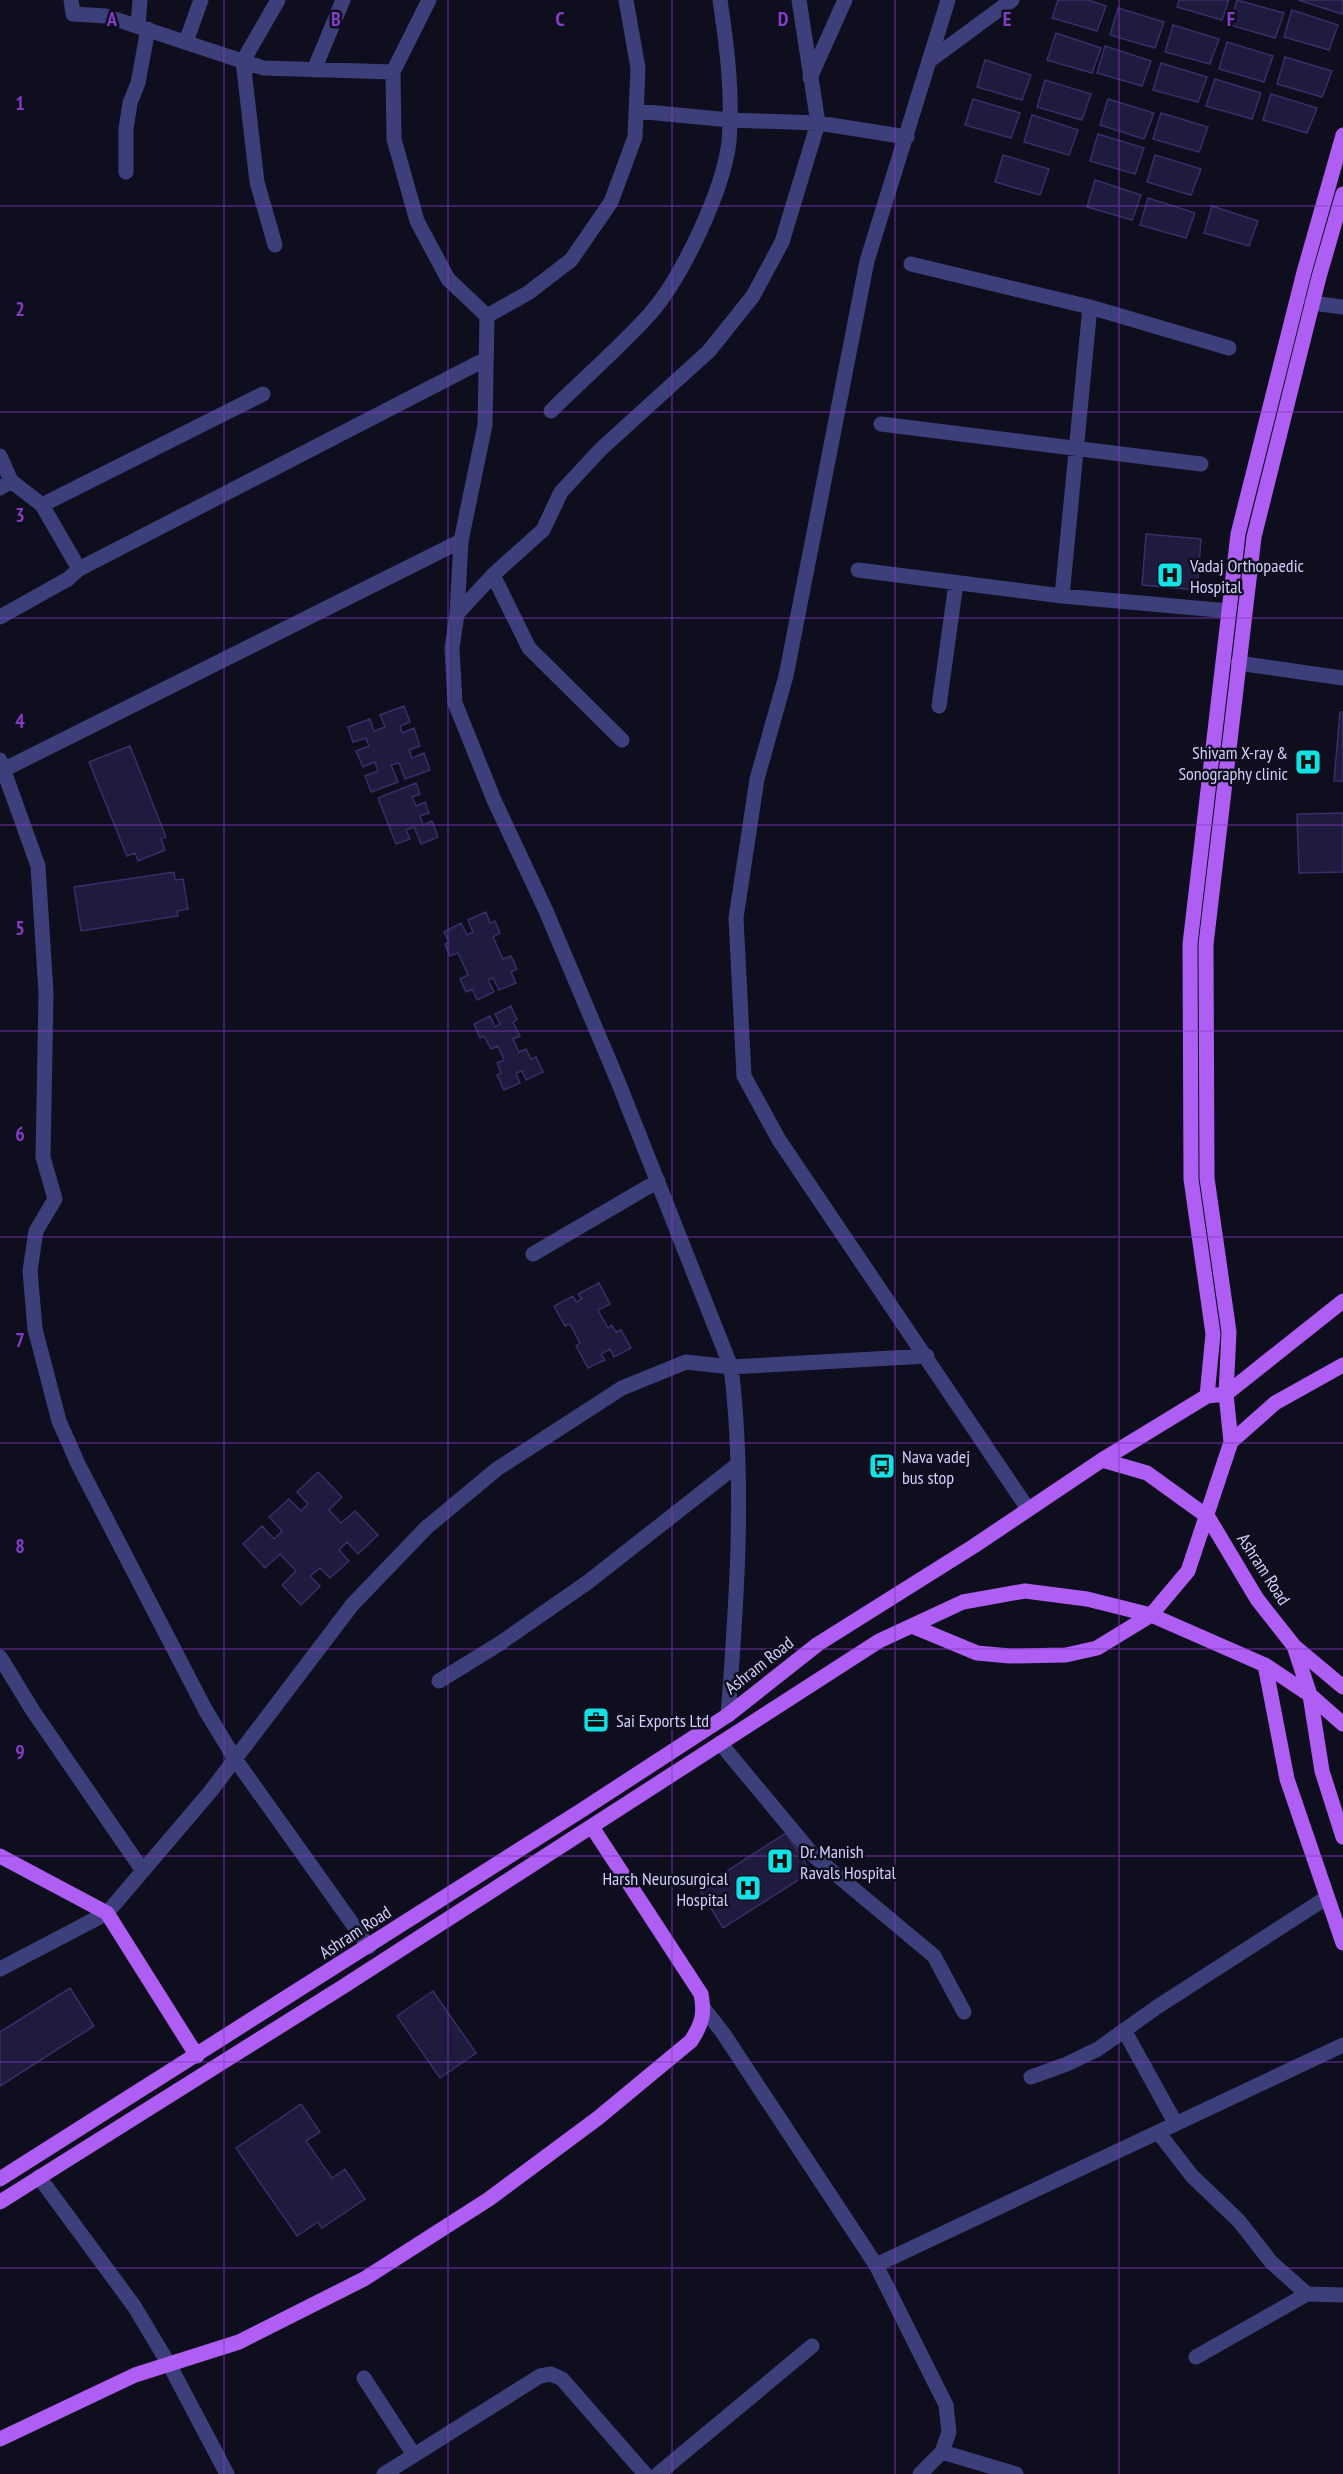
<svg xmlns="http://www.w3.org/2000/svg" width="1343" height="2474" font-family="'PT Sans Narrow',sans-serif">
  <rect width="100%" height="100%" fill="#0f0e1e"/>
  <path fill="#1f1b3e" stroke="#362f68" stroke-width="1.5" d="M 1058,0 L 1088,0 L 1106,6 L 1097,31 L 1052,18 Z
    M 1179,0 L 1229,0 L 1222,20 L 1177,7 Z
    M 1237,0 L 1284,13 L 1275,38 L 1230,25 Z
    M 1298,0 L 1343,0 L 1343,12 L 1342,14 Z
    M 1118,8 L 1164,22 L 1155,48 L 1110,35 Z
    M 1292,10 L 1338,25 L 1329,50 L 1284,37 Z
    M 1173,25 L 1219,39 L 1210,64 L 1165,52 Z
    M 1056,33 L 1101,48 L 1092,73 L 1047,60 Z
    M 1227,42 L 1273,56 L 1264,82 L 1219,69 Z
    M 1105,46 L 1151,61 L 1142,86 L 1097,73 Z
    M 1285,57 L 1332,71 L 1322,97 L 1277,84 Z
    M 985,60 L 1031,75 L 1022,100 L 977,87 Z
    M 1161,63 L 1207,77 L 1198,102 L 1153,90 Z
    M 1215,79 L 1261,93 L 1252,119 L 1206,106 Z
    M 1045,80 L 1091,94 L 1082,120 L 1037,107 Z
    M 1271,94 L 1317,108 L 1307,133 L 1263,120 Z
    M 973,99 L 1020,113 L 1011,138 L 965,125 Z
    M 1108,99 L 1154,113 L 1144,139 L 1100,125 Z
    M 1161,113 L 1208,127 L 1199,152 L 1153,139 Z
    M 1032,115 L 1078,130 L 1069,155 L 1024,142 Z
    M 1098,134 L 1144,148 L 1135,174 L 1090,161 Z
    M 1003,155 L 1049,169 L 1040,195 L 995,182 Z
    M 1155,155 L 1201,169 L 1191,195 L 1147,182 Z
    M 1095,180 L 1141,195 L 1132,220 L 1087,207 Z
    M 1148,198 L 1195,213 L 1186,238 L 1140,225 Z
    M 1212,206 L 1258,221 L 1249,246 L 1204,233 Z
    M 1146,534 L 1201,539 L 1197,590 L 1142,585 Z
    M 404,706 L 410,722 L 400,726 L 402,733 L 414,728 L 420,746 L 409,750 L 412,758 L 424,753 L 430,770 L 405,779 L 399,763 L 391,765 L 398,782 L 371,792 L 365,776 L 378,771 L 375,762 L 363,767 L 356,751 L 369,746 L 366,738 L 353,742 L 348,727 L 370,719 L 374,731 L 385,727 L 380,715 Z
    M 1340,712 L 1343,712 L 1343,781 L 1334,781 Z
    M 130,746 L 166,837 L 161,839 L 165,850 L 138,861 L 135,853 L 127,856 L 89,762 Z
    M 416,783 L 420,794 L 412,797 L 416,806 L 425,802 L 429,813 L 420,816 L 423,825 L 432,821 L 438,837 L 421,844 L 414,827 L 406,830 L 410,839 L 396,844 L 378,798 Z
    M 1343,813 L 1343,872 L 1299,873 L 1297,814 Z
    M 174,872 L 175,880 L 183,879 L 188,909 L 177,911 L 178,916 L 81,931 L 74,887 Z
    M 486,912 L 490,923 L 495,921 L 500,933 L 493,937 L 503,959 L 511,956 L 517,969 L 511,972 L 516,983 L 499,990 L 493,978 L 488,980 L 494,992 L 477,1000 L 472,989 L 466,992 L 460,979 L 468,975 L 458,953 L 450,956 L 445,944 L 449,942 L 444,932 L 461,923 L 467,935 L 473,932 L 468,920 Z
    M 511,1006 L 517,1020 L 513,1022 L 520,1036 L 513,1039 L 519,1052 L 526,1049 L 531,1059 L 536,1057 L 543,1072 L 526,1080 L 522,1071 L 516,1073 L 520,1083 L 504,1090 L 497,1075 L 501,1073 L 497,1063 L 504,1060 L 498,1046 L 491,1049 L 484,1036 L 480,1038 L 474,1024 L 490,1016 L 495,1027 L 500,1024 L 495,1014 Z
    M 599,1283 L 610,1304 L 598,1310 L 608,1328 L 612,1325 L 616,1332 L 621,1330 L 631,1348 L 614,1357 L 610,1349 L 601,1354 L 605,1360 L 588,1368 L 576,1346 L 580,1343 L 570,1324 L 565,1326 L 554,1306 L 573,1296 L 576,1302 L 582,1299 L 578,1294 Z
    M 318,1472 L 342,1497 L 329,1510 L 341,1523 L 355,1511 L 378,1535 L 358,1554 L 347,1542 L 339,1550 L 349,1561 L 330,1578 L 320,1568 L 310,1576 L 320,1586 L 301,1605 L 282,1585 L 296,1571 L 280,1554 L 265,1568 L 243,1544 L 262,1526 L 274,1539 L 282,1531 L 269,1517 L 289,1499 L 301,1511 L 308,1504 L 297,1492 Z
    M 786,1833 L 811,1872 L 723,1928 L 699,1889 Z
    M 70,1988 L 94,2026 L 0,2086 L 0,2032 Z
    M 433,1991 L 476,2053 L 440,2078 L 397,2016 Z
    M 301,2104 L 320,2132 L 306,2141 L 332,2178 L 345,2169 L 365,2199 L 322,2228 L 318,2222 L 297,2236 L 236,2148 Z"/>
  <g fill="none" stroke-linecap="round" stroke-linejoin="round">
    <path stroke="#3c3f7a" stroke-width="15" d="M 71,0 L 73,14 L 106,16 L 263,68 L 393,72
      M 429,0 L 393,72 L 394,139 L 417,221 L 448,279 L 487,316 L 485,425 L 461,541 L 457,614 L 452,648 L 455,703 L 494,800 L 546,911 L 617,1079 L 731,1367 C 745,1482 737,1599 728,1715
      M 948,0 L 867,261 L 786,676 L 757,779 L 736,918 L 744,1076 L 779,1140 L 1028,1509
      M 138,26 L 140,0
      M 186,42 L 201,0
      M 929,61 L 1012,0
      M 314,70 L 343,0
      M 810,78 L 845,0
      M 636,111 L 730,120 L 818,123 L 907,137
      M 126,172 L 126,129 L 130,103 L 138,83 L 148,29
      M 275,245 L 257,182 L 243,61 L 278,0
      M 911,264 L 1090,307 L 1062,596
      M 1312,303 L 1343,307
      M 1090,307 L 1229,348
      M 487,316 L 528,293 L 571,260 L 611,202 L 635,137 L 638,68 L 626,0
      M 551,411 C 583,379 618,349 649,315 C 682,278 723,191 729,142 C 733,95 727,46 720,0
      M 881,424 L 1201,464
      M 0,456 L 11,481 L 0,488
      M 11,481 L 42,505 L 79,569
      M 42,505 L 263,394
      M 858,570 L 1062,596 L 1229,611
      M 493,575 L 529,648 L 622,740
      M 457,614 L 493,575 L 543,530 L 561,492 L 601,449 L 709,351 L 753,296 L 782,242 L 818,123 L 799,0
      M 0,617 L 68,579 L 79,569 L 486,359
      M 1238,663 L 1343,678
      M 939,706 L 956,583
      M 0,760 L 38,866 L 46,993 L 43,1157 L 55,1199 L 36,1231 L 30,1271 L 35,1329 L 59,1421 L 79,1466 L 206,1711 L 235,1759 L 369,1947
      M 5,769 L 461,541
      M 533,1254 L 658,1181
      M 0,1657 L 33,1711 L 143,1871
      M 439,1681 L 499,1644 L 588,1582 L 737,1465
      M 720,1743 L 814,1856 L 934,1956 L 964,2012
      M 0,1969 L 107,1913 L 210,1792 L 352,1605 L 426,1528 L 497,1469 L 622,1388 L 686,1362 L 731,1367 L 927,1356
      M 705,2010 L 723,2033 L 876,2265 L 946,2405 L 949,2432 L 942,2452 L 920,2474
      M 1124,2030 L 1176,2124
      M 1031,2077 L 1067,2064 L 1098,2049 L 1157,2007 L 1326,1898
      M 1158,2132 L 1192,2176 L 1239,2221 L 1271,2262 L 1307,2294 L 1343,2295
      M 39,2177 L 134,2306 L 170,2366 L 227,2474
      M 876,2265 L 1343,2045
      M 1196,2357 L 1307,2294
      M 364,2378 L 414,2455
      M 942,2452 L 1016,2474
      M 384,2474 L 540,2376 L 551,2374 L 562,2379 L 645,2474
      M 658,2474 L 812,2346"/>
    <path stroke="#af5ef3" stroke-width="15" d="M 1207,1396 L 1213,1334 L 1191,1179 L 1190,944 L 1238,534 L 1304,272 L 1343,135
      M 1231,1442 L 1275,1403 L 1343,1365
      M 1102,1460 L 1207,1396 L 1226,1394 L 1343,1301
      M 912,1626 L 977,1653 L 1010,1656 L 1066,1655 L 1097,1648 L 1151,1615 L 1188,1571 L 1231,1442 L 1226,1394 L 1229,1332 L 1207,1178 L 1206,944 L 1254,537 L 1319,277 L 1343,194
      M 1294,1646 L 1310,1695 L 1322,1771 L 1343,1837
      M 1265,1665 L 1287,1779 L 1343,1943
      M 0,1856 L 107,1913 L 197,2056
      M 0,2179 L 582,1810 L 728,1715 L 818,1644 L 974,1546 L 1102,1460 L 1147,1473 L 1208,1517 L 1257,1599 L 1294,1646 L 1343,1687
      M 0,2202 L 344,1986 L 879,1641 L 963,1602 L 1025,1591 L 1087,1599 L 1151,1615 L 1265,1665 L 1310,1695 L 1343,1724
      M 0,2439 L 135,2375 L 239,2342 L 364,2279 L 489,2199 L 598,2118 L 691,2041 C 702,2024 705,2014 701,1994 L 592,1827"/>
  </g>
  <path fill="none" stroke="#843cc5" stroke-width="1.5" stroke-opacity="0.55" d="M 224,0 L 224,2474M 448,0 L 448,2474M 672,0 L 672,2474M 895,0 L 895,2474M 1119,0 L 1119,2474M 0,206 L 1343,206M 0,412 L 1343,412M 0,618 L 1343,618M 0,825 L 1343,825M 0,1031 L 1343,1031M 0,1237 L 1343,1237M 0,1443 L 1343,1443M 0,1649 L 1343,1649M 0,1856 L 1343,1856M 0,2062 L 1343,2062M 0,2268 L 1343,2268"/>
  <defs>
    <symbol id="hospital-square" viewBox="-11 -11 22 22"><rect x="-9" y="-9" width="18" height="18" rx="4" fill="#11e2e5" stroke="#0f0e1e"/><path d="M-5-5h3v3.5h4V-5h3V5h-3V1.5h-4V5h-3Z" fill="#111"/></symbol>
    <symbol id="bus-square" viewBox="-11 -11 22 22"><rect x="-9" y="-9" width="18" height="18" rx="4" fill="#11e2e5" stroke="#0f0e1e"/><path d="M-5-6H5V4H4V6H2V4H-2V6H-4V4H-5ZM-3.5-4V0h7V-4ZM-3.5 1.2v1.5H-2V1.2ZM2 1.2v1.5H3.5V1.2Z" fill="#111"/></symbol>
    <symbol id="office-square" viewBox="-11 -11 22 22"><rect x="-9" y="-9" width="18" height="18" rx="4" fill="#11e2e5" stroke="#0f0e1e"/><path d="M-6-3h4V-5.5h4V-3h4V5H-6ZM-1-4.5V-3h2v-1.5ZM-6 0V1H6V0Z" fill="#111"/></symbol>
  </defs>
  <g fill-rule="evenodd">
    <use href="#hospital-square" x="1155" y="560" width="30" height="30"/>
    <use href="#hospital-square" x="1293" y="747" width="30" height="30"/>
    <use href="#bus-square" x="867" y="1451" width="30" height="30"/>
    <use href="#office-square" x="581" y="1705" width="30" height="30"/>
    <use href="#hospital-square" x="765" y="1846" width="30" height="30"/>
    <use href="#hospital-square" x="733" y="1873" width="30" height="30"/>
  </g>
  <g text-anchor="middle" dominant-baseline="central" stroke-width="5" stroke-linejoin="round" paint-order="stroke">
    <g font-size="18" fill="#d0cffb" stroke="#0f0e1e" text-anchor="start">
      <text x="1190" y="565">Vadaj Orthopaedic<tspan x="1190" dy="21">Hospital</tspan></text>
      <text x="1288" y="752" text-anchor="end">Shivam X-ray &amp;<tspan x="1288" dy="21">Sonography clinic</tspan></text>
      <text x="902" y="1456">Nava vadej<tspan x="902" dy="21">bus stop</tspan></text>
      <text x="616" y="1720">Sai Exports Ltd</text>
      <text x="800" y="1851">Dr. Manish<tspan x="800" dy="21">Ravals Hospital</tspan></text>
      <text x="728" y="1878" text-anchor="end">Harsh Neurosurgical<tspan x="728" dy="21">Hospital</tspan></text>
    </g>
    <g font-size="18" fill="#d0cffb" stroke="#0f0e1e">
      <text transform="translate(1264 1569) rotate(57)">Ashram Road</text>
      <text transform="translate(759 1665) rotate(-38)">Ashram Road</text>
      <text transform="translate(355 1932) rotate(-33)">Ashram Road</text>
    </g>
  </g>
  <g font-size="20" text-anchor="middle" font-weight="bold" fill="#843cc5" stroke="#0f0e1e" stroke-width="5" stroke-linejoin="round" paint-order="stroke">
    <text x="112" y="26">A</text>
    <text x="336" y="26">B</text>
    <text x="560" y="26">C</text>
    <text x="783" y="26">D</text>
    <text x="1007" y="26">E</text>
    <text x="1231" y="26">F</text>
    <text x="20" y="110">1</text>
    <text x="20" y="316">2</text>
    <text x="20" y="522">3</text>
    <text x="20" y="728">4</text>
    <text x="20" y="935">5</text>
    <text x="20" y="1141">6</text>
    <text x="20" y="1347">7</text>
    <text x="20" y="1553">8</text>
    <text x="20" y="1759">9</text>
  </g>
</svg>
